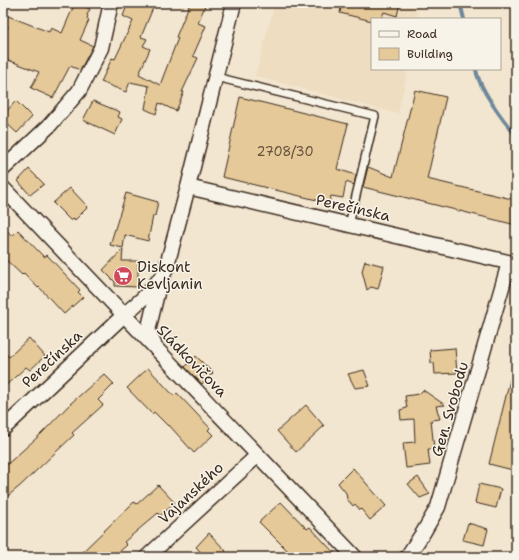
<svg xmlns="http://www.w3.org/2000/svg" width="519" height="560" font-family="'Shantell Sans',sans-serif">
  <rect width="100%" height="100%" fill="#f2e6d0"/>
  <filter id="ink" filterUnits="userSpaceOnUse"><feTurbulence type="fractalNoise" baseFrequency=".025" numOctaves="2"/><feDisplacementMap in="SourceGraphic" scale="8" xChannelSelector="R" yChannelSelector="G"/><feConvolveMatrix kernelMatrix="1 2 1 2 8 2 1 2 1" color-interpolation-filters="sRGB"/></filter>
  <g filter="url(#ink)">
    <path fill="#eeddc0" d="M 275,3 L 415,3 L 419,19 L 372,19 L 372,69 L 408,69 L 398,114 L 255,76 Z"/>
    <g fill="none" stroke-linecap="round" stroke-linejoin="round">
      <path stroke="#6d889a" stroke-width="4" d="M 460,3 L 464,19
        M 476,69 C 478,87 504,122 516,135"/>
    </g>
    <path fill="#e5c999" stroke="#3b2a1e" d="M 75,3 L 90,9 L 87,15 L 88,16 L 87,19 L 89,20 L 80,40 L 93,46 L 80,70 L 70,66 L 53,98 L 31,88 L 39,72 L 3,58 L 3,40 L 8,26 L 3,23 L 3,14 L 49,32 L 51,28 L 62,33 Z
      M 128,3 L 155,3 L 141,37 L 147,39 L 143,46 L 150,49 L 139,74 L 160,85 L 178,38 L 176,37 L 190,3 L 206,3 L 198,23 L 206,26 L 193,56 L 198,58 L 182,92 L 184,92 L 176,111 L 159,103 L 156,114 L 145,109 L 149,86 L 130,82 L 126,92 L 101,82 L 112,58 L 115,59 L 133,21 L 123,16 Z
      M 342,3 L 400,3 L 397,16 L 384,12 L 381,19 L 372,19 L 372,21 L 340,13 Z
      M 415,90 L 446,97 L 427,179 L 516,200 L 516,225 L 363,187 L 368,167 L 393,177 Z
      M 240,97 L 348,124 L 337,169 L 356,175 L 354,185 L 346,182 L 343,198 L 331,196 L 329,203 L 222,177 Z
      M 16,101 L 32,117 L 17,133 L 3,120 L 3,115 Z
      M 93,101 L 120,112 L 118,117 L 122,119 L 115,135 L 83,120 Z
      M 29,169 L 44,184 L 30,195 L 18,181 Z
      M 70,188 L 88,207 L 75,220 L 74,218 L 71,221 L 53,203 Z
      M 126,193 L 158,202 L 155,216 L 153,216 L 148,241 L 125,235 L 123,248 L 110,245 Z
      M 3,226 L 12,236 L 18,230 L 44,257 L 47,255 L 80,290 L 78,292 L 83,297 L 64,314 L 39,287 L 38,288 L 24,273 L 22,275 L 3,257 Z
      M 123,249 L 122,261 L 138,261 L 138,287 L 115,286 L 115,282 L 103,270 Z
      M 365,261 L 384,266 L 378,289 L 371,287 L 367,290 L 362,271 Z
      M 29,338 L 45,356 L 30,370 L 26,367 L 3,388 L 3,351 L 9,357 Z
      M 455,348 L 457,373 L 435,374 L 434,363 L 431,363 L 430,350 Z
      M 196,356 L 213,373 L 202,384 L 185,367 Z
      M 148,368 L 174,396 L 177,393 L 210,428 L 208,430 L 213,435 L 194,453 L 169,425 L 168,426 L 154,412 L 152,414 L 127,388 Z
      M 364,370 L 370,386 L 355,388 L 348,374 Z
      M 512,372 L 516,373 L 516,458 L 513,470 L 489,464 Z
      M 104,374 L 114,384 L 98,400 L 103,405 L 72,433 L 74,435 L 20,486 L 3,500 L 3,468 L 41,434 L 70,404 Z
      M 423,390 L 445,405 L 436,406 L 440,419 L 431,420 L 434,449 L 428,449 L 430,465 L 406,468 L 403,443 L 415,442 L 414,419 L 401,420 L 400,410 L 407,408 L 405,396 L 419,394 Z
      M 306,405 L 324,426 L 296,452 L 277,431 Z
      M 353,468 L 386,506 L 370,520 L 361,509 L 360,510 L 355,504 L 353,506 L 347,499 L 346,493 L 338,483 Z
      M 418,477 L 430,494 L 420,498 L 408,484 Z
      M 479,484 L 501,489 L 496,508 L 475,503 Z
      M 158,485 L 175,503 L 160,516 L 158,513 L 124,542 L 127,545 L 113,557 L 77,557 L 134,502 L 137,504 Z
      M 281,502 L 307,529 L 310,527 L 338,557 L 294,557 L 259,522 Z
      M 468,523 L 488,529 L 484,545 L 463,540 Z
      M 209,533 L 226,551 L 220,557 L 205,557 L 196,547 Z"/>
    <g fill="none" stroke-linecap="round" stroke-linejoin="round">
      <defs>
        <path id="lane" d="M 216,77 L 375,116 L 349,225"/>
        <path id="street" d="M 3,169 L 49,126 L 79,91 L 101,48 L 111,3
          M 188,187 L 516,264
          M 3,188 L 355,557
          M 154,344 L 148,331 L 158,289 L 167,265 L 188,187 L 234,3
          M 3,429 L 124,315 C 136,304 149,295 158,281
          M 147,557 L 258,455
          M 407,557 L 423,533 L 438,507 L 509,263"/>
      </defs>
      <use href="#lane" stroke="#3b2a1e" stroke-width="10"/>
      <use href="#street" stroke="#3b2a1e" stroke-width="17"/>
      <use href="#lane" stroke="#f7f3e8" stroke-width="7"/>
      <use href="#street" stroke="#f7f3e8" stroke-width="14"/>
    </g>
  </g>
  <defs>
    <symbol id="supermarket-disc" viewBox="-11 -11 22 22"><circle r="9.5" fill="#d1495b" stroke="#f7f3e8"/><path d="M-6-5.5h2.5l.6 2H6L4.5 2H-2.5L-4.4-4H-6ZM-1.5 3.2a1.3 1.3 0 1 0 .1 0ZM3 3.2a1.3 1.3 0 1 0 .1 0Z" fill="#fff"/></symbol>
  </defs>
  <g fill-rule="evenodd">
    <use href="#supermarket-disc" x="112" y="265" width="22" height="22"/>
  </g>
  <g text-anchor="middle" dominant-baseline="central" stroke-width="3" stroke-linejoin="round" paint-order="stroke">
    <g font-size="13" fill="#66523d">
      <text x="285" y="151">2708/30</text>
    </g>
    <g font-size="15" fill="#3b2a1e" stroke="#f7f3e8">
      <text transform="translate(353 208) rotate(13)">Perečínska</text>
      <text transform="translate(52 359) rotate(-43)">Perečínska</text>
      <text transform="translate(192 361) rotate(46)">Sládkovičova</text>
      <text transform="translate(450 409) rotate(-74)">Gen. Svobodu</text>
      <text transform="translate(191 493) rotate(-43)">Vajanského</text>
    </g>
    <g font-size="15" fill="#3b2a1e" stroke="#f7f3e8" text-anchor="start">
      <text x="137" y="267">Diskont<tspan x="137" dy="17">Kevljanin</tspan></text>
    </g>
  </g>
  <rect width="519" height="560" fill="none" stroke="#f7f3e8" stroke-width="16"/>
  <rect x="8" y="8" width="503" height="544" fill="none" stroke="#3b2a1e" stroke-width="1.5" filter="url(#ink)"/>
  <rect x="371" y="18" width="130" height="52" fill="#f7f3e8" stroke="#aca397"/>
  <rect x="379" y="31" width="20" height="6" fill="#f7f3e8" stroke="#aca397"/>
  <text x="407" y="38" font-size="12" fill="#3b2a1e">Road</text>
  <rect x="379" y="48" width="20" height="12" fill="#e5c999" stroke="#aca397"/>
  <text x="407" y="58" font-size="12" fill="#3b2a1e">Building</text>
</svg>
